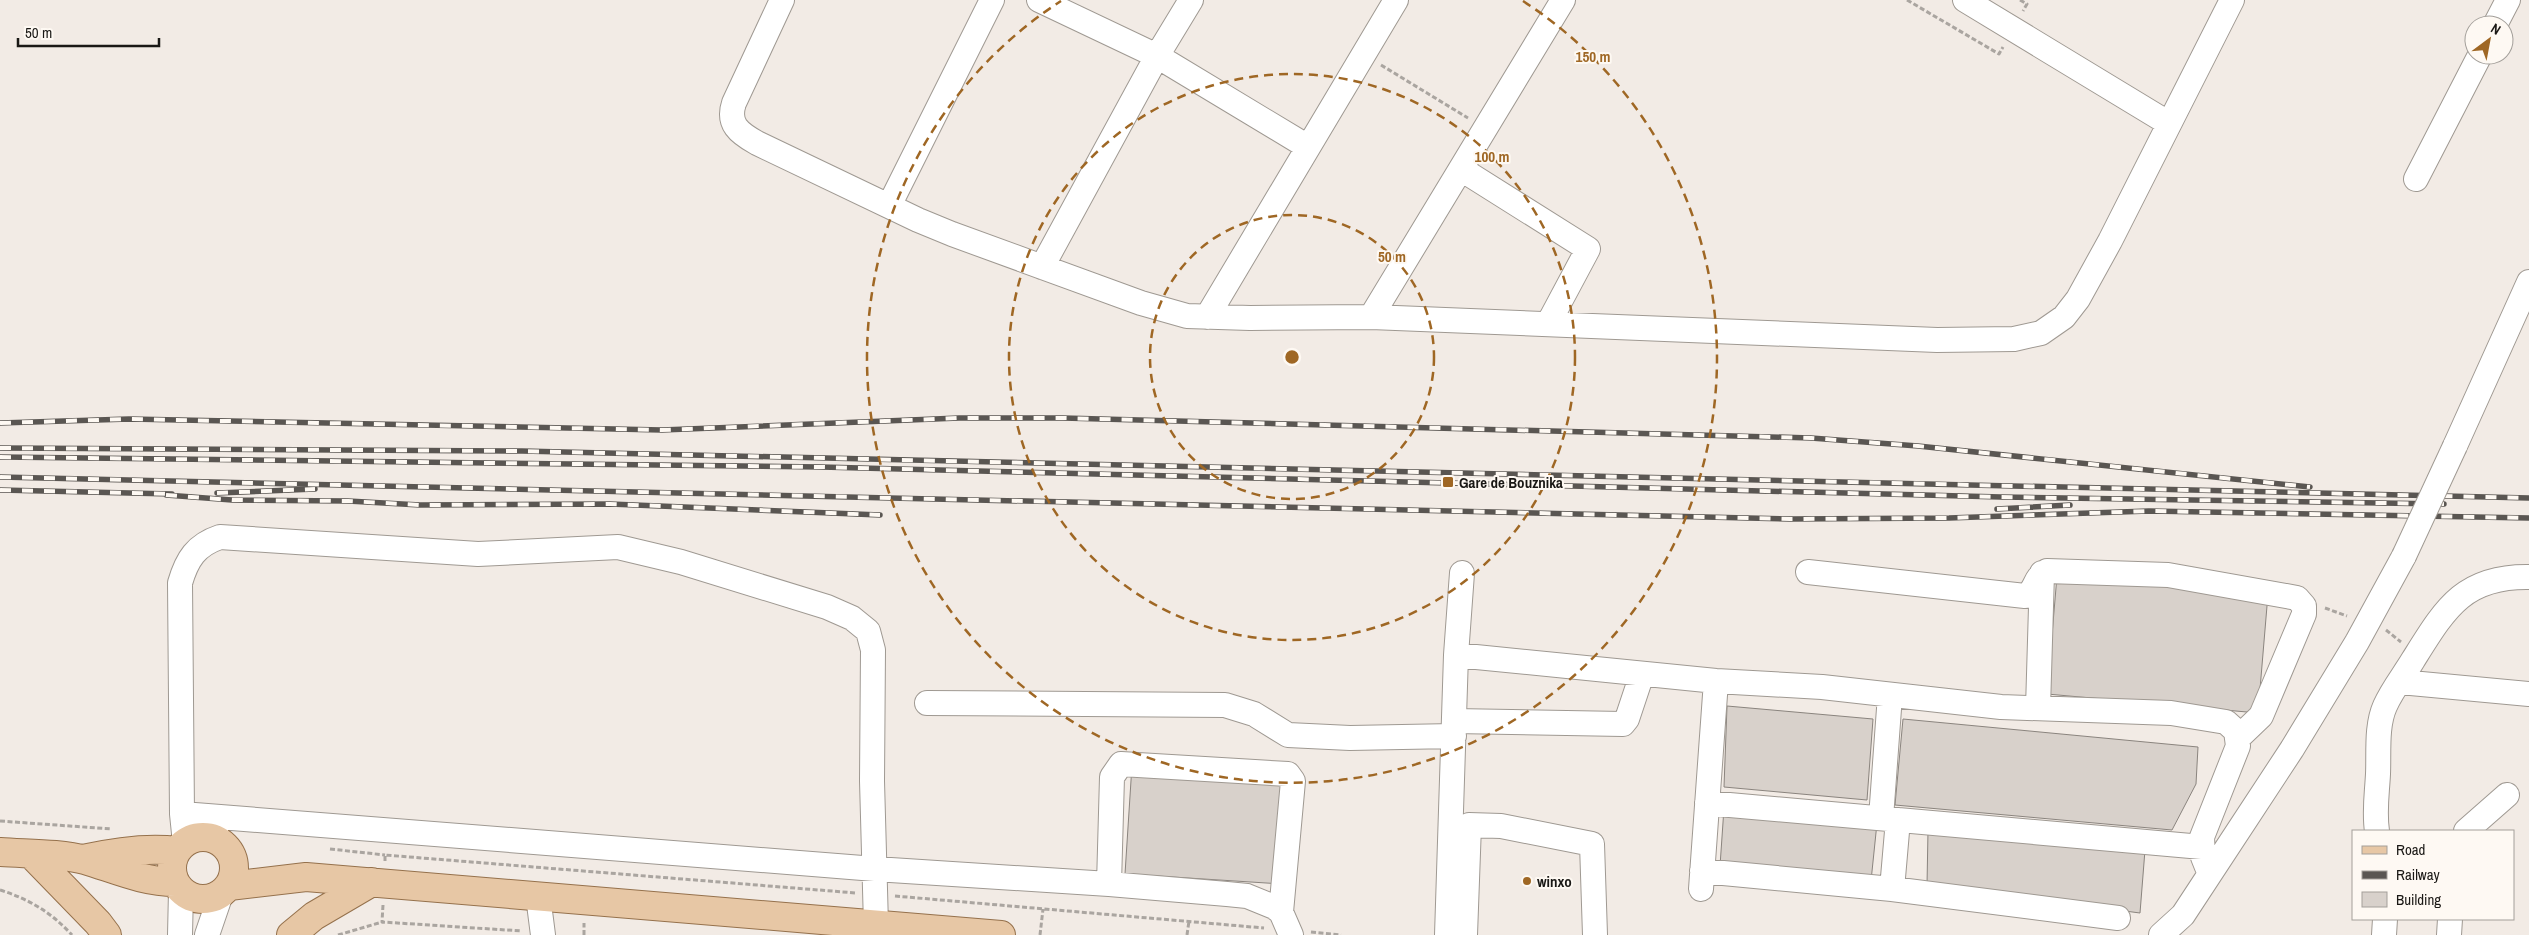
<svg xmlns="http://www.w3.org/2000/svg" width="2529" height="935" font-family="'Archivo Narrow',sans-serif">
  <rect width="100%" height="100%" fill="#f2ebe5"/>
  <path fill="#d8d1cb" stroke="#8a847e" d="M 2057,576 L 2268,594 L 2258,713 L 2047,694 Z
    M 1727,706 L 1873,719 L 1867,800 L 1724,787 Z
    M 1903,719 L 2198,747 L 2196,784 L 2172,830 L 1895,805 Z
    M 1132,765 L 1289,776 L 1282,884 L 1125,874 Z
    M 1724,808 L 1877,823 L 1871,881 L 1720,866 Z
    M 1928,831 L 2145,850 L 2140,913 L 1927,885 Z"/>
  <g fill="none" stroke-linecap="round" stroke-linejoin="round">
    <defs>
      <path id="minor" d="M 782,0 L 734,103 C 727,124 739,133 757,143 L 918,220 L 952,234 L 1141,303 L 1187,316 L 1250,318 L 1371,317 L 1937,340 L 2014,339 L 2041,333 L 2064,317 L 2078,299 L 2110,241 L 2232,0
        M 1039,0 L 1157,56 L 1308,147
        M 1965,0 L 2168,123
        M 2495,25 L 2508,0
        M 1461,169 L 1588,249 L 1548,324
        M 2416,179 L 2480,55
        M 889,206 L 992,0
        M 1042,267 L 1157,56 L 1191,0
        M 1207,317 L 1396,0
        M 1371,317 L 1563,0
        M 2455,446 L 2529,282
        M 1808,572 L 2025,596 C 2037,590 2033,578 2047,571 L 2168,575 L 2297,598 L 2304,606 L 2304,614 L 2261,716 L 2238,738
        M 1456,655 L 1716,681 L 1822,687 L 2001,707 L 2171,713 L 2226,722 L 2236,731 L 2238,746 L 2202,837 L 2203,857 L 2209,872
        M 2400,682 L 2529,694
        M 927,703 L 1225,705 L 1254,714 L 1288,735 L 1350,738 L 1454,736
        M 2038,708 L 2042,573
        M 1454,721 L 1623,724 L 1627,719 L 1642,674
        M 1707,803 L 2202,847
        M 182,814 L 875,869 L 1109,884 L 1227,894 L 1247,896 L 1274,907 L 1281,912 L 1291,935
        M 216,817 L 216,840
        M 1881,818 L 1890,695
        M 2377,831 C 2374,811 2377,794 2378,774 C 2379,753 2376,726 2385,706 C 2392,690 2404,675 2413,660 C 2445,609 2463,576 2529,577
        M 2466,831 L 2507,795
        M 185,843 L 182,814 L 180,583 C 187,559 196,545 220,537 L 478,554 L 618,547 L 681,562 L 827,607 L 852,618 L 868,631 L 873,650 L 872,781 L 876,925
        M 1702,871 L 1892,889 L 2118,918
        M 1109,884 L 1112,777 L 1121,764 L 1288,774 L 1293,781 L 1281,912
        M 1701,889 L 1716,681
        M 1892,889 L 1898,820
        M 538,896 L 543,935
        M 180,935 L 181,891
        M 207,935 L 221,894
        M 1447,935 L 1456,655 L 1462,573
        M 1465,935 L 1469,825 L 1501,826 L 1592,844 L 1595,935
        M 2161,935 L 2183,915 L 2292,749 L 2357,642 L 2404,556
        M 2384,935 L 2385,919
        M 2449,935 L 2450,919"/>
      <path id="major" d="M172 868a31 31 0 1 1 62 0a31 31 0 1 1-62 0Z
        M 0,852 C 26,854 60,853 85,860 C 115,869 143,882 175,882
        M 31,854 L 98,923 L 107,935
        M 83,859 C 114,852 146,847 177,851
        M 229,886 L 306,877 L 1001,935
        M 291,935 L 314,916 L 372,882"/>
    </defs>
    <use href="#minor" stroke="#9f9992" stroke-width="26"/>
    <use href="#major" stroke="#95714c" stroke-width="30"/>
    <path stroke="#aaa5a0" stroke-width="3" stroke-dasharray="5 2.5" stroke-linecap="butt" d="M 1907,0 L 1999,54 L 2003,47
      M 2020,0 L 2027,4 L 2023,11
      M 1381,65 L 1468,118
      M 2325,608 L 2347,616
      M 2386,630 L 2401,642
      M 0,821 L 112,829
      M 330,849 L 385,855
      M 385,861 L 385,855 L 856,893
      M 0,890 C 29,899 52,913 72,935
      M 895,896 L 1264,928
      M 383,905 L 382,922 L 522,931
      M 1311,932 L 1341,935
      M 338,935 L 382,922
      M 584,935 L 584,923
      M 1040,935 L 1043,909
      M 1187,935 L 1189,921"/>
    <use href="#minor" stroke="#fff" stroke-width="24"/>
    <use href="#major" stroke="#e7c7a5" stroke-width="28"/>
    <defs>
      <path id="rail" d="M 0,423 L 129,419 L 662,430 L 959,418 L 1063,418 L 1811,438 L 1918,446 L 2310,487
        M 0,448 L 522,451 L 2529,498
        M 0,457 L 821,467 L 2001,497 L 2444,504
        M 0,477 L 1790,519 L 1949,518 L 2149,511 L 2529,518
        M 0,490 L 172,494
        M 217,493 L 315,489
        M 166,495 L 232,500 L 348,501 L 420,505 L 610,504 L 880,515
        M 1997,509 L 2070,505"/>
    </defs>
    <use href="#rail" stroke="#5a5652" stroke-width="5.5"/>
    <use href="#rail" stroke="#fef9f3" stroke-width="4" stroke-dasharray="11" stroke-linecap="butt"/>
    <defs>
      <path id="minor-bridge" d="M 2404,556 L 2455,446"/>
    </defs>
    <use href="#minor-bridge" stroke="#9f9992" stroke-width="26" stroke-linecap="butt"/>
    <use href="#minor-bridge" stroke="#fff" stroke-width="24"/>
  </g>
  <g fill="none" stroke="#9f6724" stroke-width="2.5" stroke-dasharray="9 6">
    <circle cx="1292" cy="357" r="142"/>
    <circle cx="1292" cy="357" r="283"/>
    <path d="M1523 1A425 425 0 1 1 1061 1"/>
  </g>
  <g fill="#9f6724" stroke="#fef9f3" stroke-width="2">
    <rect x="1442" y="476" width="12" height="12" rx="2.5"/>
    <circle cx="1527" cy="881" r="5"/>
  </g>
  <g text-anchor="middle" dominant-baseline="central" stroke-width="4" stroke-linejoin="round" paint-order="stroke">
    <g font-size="15" font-weight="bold" fill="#1a1815" stroke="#fef9f3" text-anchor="start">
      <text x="1459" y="482">Gare de Bouznika</text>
      <text x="1537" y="881">winxo</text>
    </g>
  </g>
  <circle cx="1292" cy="357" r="8" fill="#9f6724" stroke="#fef9f3" stroke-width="2.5"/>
  <g font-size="15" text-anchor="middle" font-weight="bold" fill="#9f6724" stroke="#fef9f3" stroke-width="4" stroke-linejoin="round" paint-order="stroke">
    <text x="1593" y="62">150 m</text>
    <text x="1492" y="162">100 m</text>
    <text x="1392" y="262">50 m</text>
  </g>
  <rect x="2352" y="830" width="162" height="90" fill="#fef9f3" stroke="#a39f9a"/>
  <rect x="2362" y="846" width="25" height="8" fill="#e7c7a5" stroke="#a39f9a"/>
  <text x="2396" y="855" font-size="15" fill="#1a1815">Road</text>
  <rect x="2362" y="871" width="25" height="8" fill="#5a5652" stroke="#a39f9a"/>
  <text x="2396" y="880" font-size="15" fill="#1a1815">Railway</text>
  <rect x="2362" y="892" width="25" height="15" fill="#d8d1cb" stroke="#a39f9a"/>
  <text x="2396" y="905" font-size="15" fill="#1a1815">Building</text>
  <g transform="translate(2489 40) rotate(32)"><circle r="24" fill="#fef9f3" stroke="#a39f9a"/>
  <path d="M0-4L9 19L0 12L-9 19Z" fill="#9f6724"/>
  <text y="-8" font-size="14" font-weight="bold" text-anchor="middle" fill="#1a1815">N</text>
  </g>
  <path d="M18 38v8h141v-8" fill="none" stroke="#1a1815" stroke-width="2.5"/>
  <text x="25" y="38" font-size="15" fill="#1a1815" stroke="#fef9f3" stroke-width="4" paint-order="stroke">50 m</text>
</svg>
